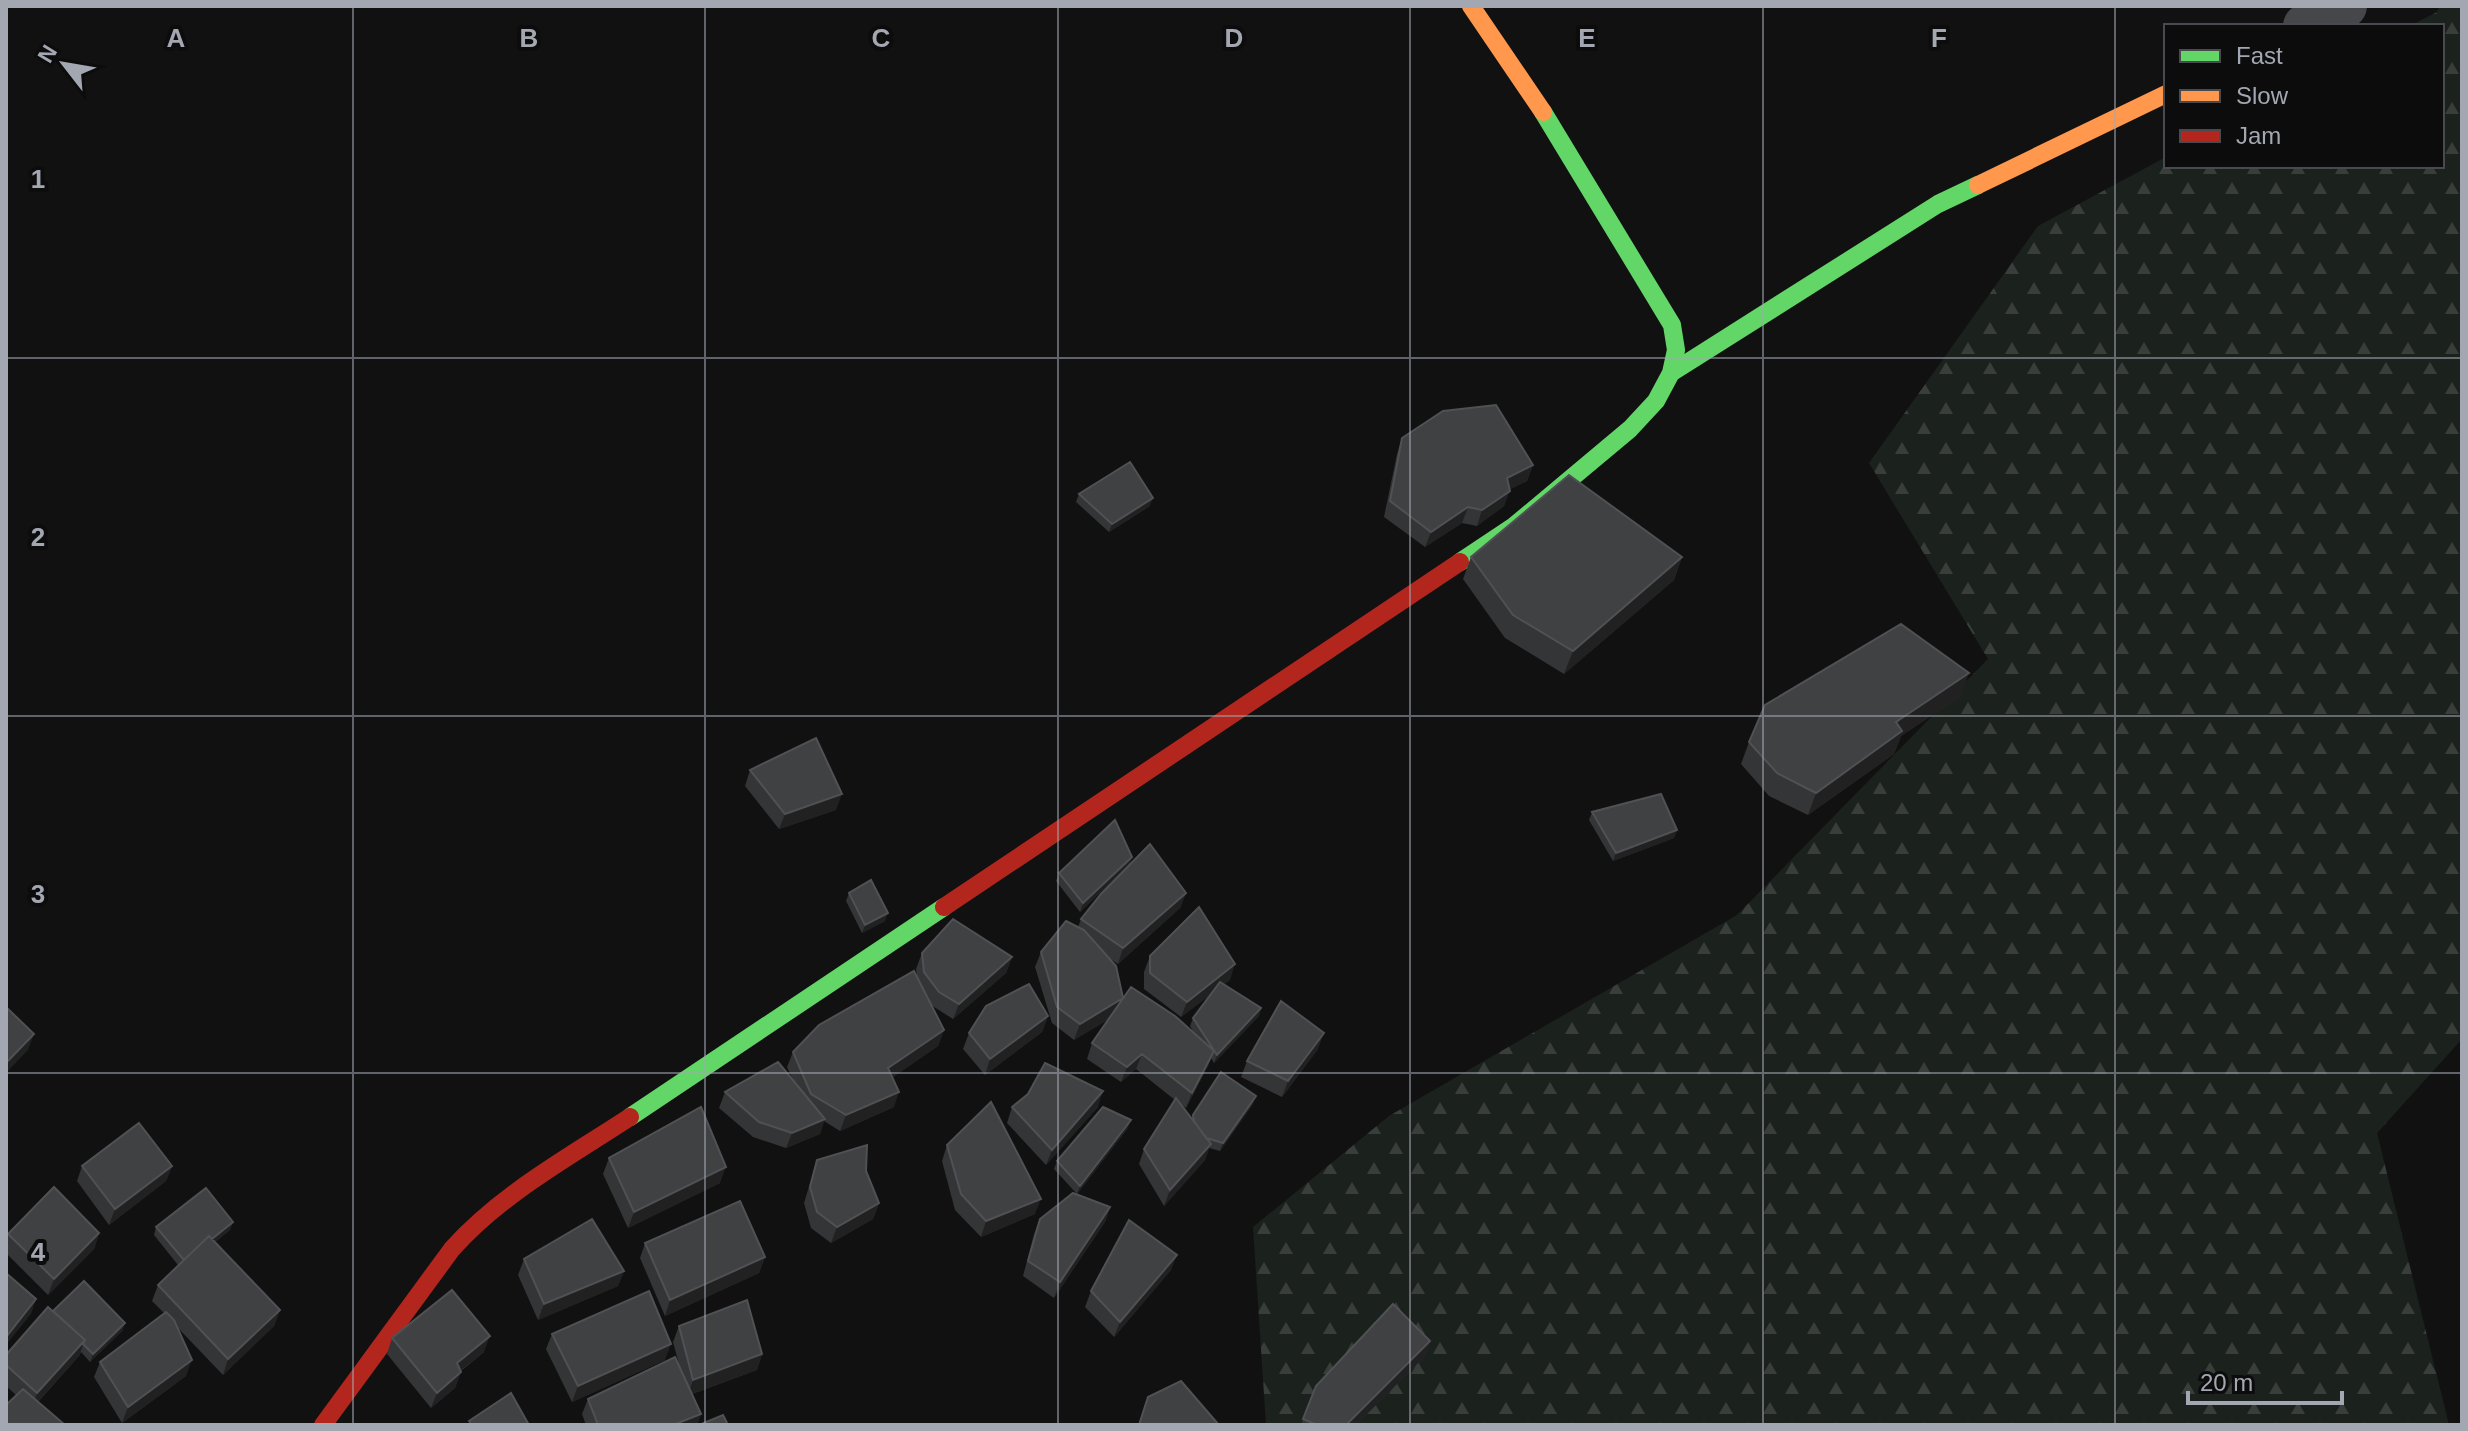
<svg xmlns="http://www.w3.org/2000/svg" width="2468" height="1431" font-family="Arial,sans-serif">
  <defs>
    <pattern id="forest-firs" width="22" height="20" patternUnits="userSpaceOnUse" patternTransform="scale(2)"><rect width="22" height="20" fill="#1b211c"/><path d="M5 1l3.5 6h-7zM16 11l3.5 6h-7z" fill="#393e3b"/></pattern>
  </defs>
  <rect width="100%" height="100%" fill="#111112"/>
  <path fill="url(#forest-firs)" d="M 2439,6 L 2462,6 L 2462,1039 L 2377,1133 L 2449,1425 L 1266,1425 L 1253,1227 L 1389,1116 L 1737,915 L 1988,659 L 1869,463 L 2038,226 L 2166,157 L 2166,166 L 2442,166 L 2442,26 L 2410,26 L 2437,12 Z"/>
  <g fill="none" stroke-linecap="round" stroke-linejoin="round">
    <path stroke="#45474a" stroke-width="44" d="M 2305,26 L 2345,6"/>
    <path stroke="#63d668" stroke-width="18" d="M 1671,373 L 1938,204 L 1978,185
      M 1460,562 L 1514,526 L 1630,429 L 1656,401 L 1671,373 L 1676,350 L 1672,325 L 1543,112
      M 630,1117 L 944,907"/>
    <path stroke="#ff974d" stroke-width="18" d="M 1471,6 L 1543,112
      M 1978,185 L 2166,94"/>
    <path stroke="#b3261e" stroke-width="18" d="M 944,907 L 1460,562
      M 323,1425 L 452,1249 C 501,1194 569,1157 630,1117"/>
  </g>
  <path fill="#343536" d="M 1402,438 L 1533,465 L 1527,481 L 1509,489 L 1504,506 L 1477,526 L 1462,523 L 1425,547 L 1384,517 L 1397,454 Z
    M 1079,494 L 1150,506 L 1109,532 L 1076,502 Z
    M 1471,557 L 1682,557 L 1674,580 L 1564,674 L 1505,638 L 1463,579 Z
    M 1961,696 L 1901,736 L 1894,754 L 1808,815 L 1769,796 L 1741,764 L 1749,742 Z
    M 750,770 L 836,810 L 779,829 L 745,786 Z
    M 1592,812 L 1677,830 L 1674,838 L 1613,861 L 1589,820 Z
    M 1132,857 L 1129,865 L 1080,912 L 1056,881 L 1059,873 Z
    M 849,893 L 885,921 L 862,933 L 846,901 Z
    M 1186,893 L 1180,908 L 1118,964 L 1109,958 L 1123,998 L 1194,1033 L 1190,1026 L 1193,1018 L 1210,995 L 1181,1017 L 1144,989 L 1144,972 L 1150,956 L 1230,980 L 1224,984 L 1261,1008 L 1259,1016 L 1214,1063 L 1211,1058 L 1208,1066 L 1186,1108 L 1181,1104 L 1192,1119 L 1193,1115 L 1253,1104 L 1220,1151 L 1209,1148 L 1205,1160 L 1164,1206 L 1139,1164 L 1144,1149 L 1175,1100 L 1136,1069 L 1121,1082 L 1087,1059 L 1092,1043 L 1109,1019 L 1074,1040 L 1052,1023 L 1035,967 L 1041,952 L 1078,927 L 1081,919 Z
    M 922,953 L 1012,957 L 1006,973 L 953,1019 L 934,1007 L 930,1003 L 944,1030 L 938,1046 L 893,1077 L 894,1107 L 840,1131 L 824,1121 L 820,1134 L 786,1148 L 753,1137 L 719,1108 L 725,1092 L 793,1080 L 787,1067 L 793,1052 L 917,976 L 916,969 Z
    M 1048,1016 L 1042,1032 L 985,1075 L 963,1049 L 969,1033 Z
    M 1318,1049 L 1282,1097 L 1241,1077 L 1247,1061 Z
    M 1012,1107 L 1098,1107 L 1046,1165 L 1007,1123 Z
    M 1128,1128 L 1077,1194 L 1054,1169 L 1057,1161 Z
    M 947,1145 L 1035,1214 L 981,1237 L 955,1210 L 942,1161 Z
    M 609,1158 L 720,1183 L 628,1228 L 603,1174 Z
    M 817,1160 L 879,1203 L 873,1219 L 831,1243 L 811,1228 L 804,1203 Z
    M 82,1166 L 172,1166 L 166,1181 L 109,1225 L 77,1181 Z
    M 1110,1207 L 1105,1222 L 1054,1298 L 1023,1276 L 1034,1234 L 1040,1219 Z
    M 233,1222 L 230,1230 L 215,1242 L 280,1310 L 274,1326 L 223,1375 L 177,1327 L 186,1376 L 122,1423 L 94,1377 L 100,1362 L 164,1313 L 152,1301 L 158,1285 L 178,1265 L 154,1235 L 156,1227 Z
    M 99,1233 L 94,1249 L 48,1295 L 6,1253 L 6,1241 L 8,1234 Z
    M 645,1243 L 765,1257 L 759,1273 L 665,1316 L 640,1258 Z
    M 524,1259 L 624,1271 L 618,1286 L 538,1320 L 518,1275 Z
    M 1171,1270 L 1114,1337 L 1085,1307 L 1091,1291 Z
    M 53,1311 L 125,1323 L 122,1331 L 90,1362 L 81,1352 L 79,1356 L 38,1402 L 16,1395 L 6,1386 L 6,1355 Z
    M 679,1326 L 762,1354 L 757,1370 L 692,1394 L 701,1414 L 697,1425 L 586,1425 L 582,1414 L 588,1399 L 680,1368 L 673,1342 Z
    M 552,1334 L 665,1360 L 572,1402 L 546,1349 Z
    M 392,1338 L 484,1352 L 461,1371 L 455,1388 L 431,1408 L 387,1354 Z
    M 1430,1341 L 1424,1357 L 1356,1425 L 1301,1425 L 1316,1386 Z"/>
  <path fill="#212122" d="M 1533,465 L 1527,481 L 1501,494 L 1507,478 Z
    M 1510,491 L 1504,506 L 1477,526 L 1482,510 Z
    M 1153,498 L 1150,506 L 1109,532 L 1112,524 Z
    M 1468,507 L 1462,523 L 1425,547 L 1431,532 Z
    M 1682,557 L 1674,580 L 1564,674 L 1573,651 Z
    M 1969,673 L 1961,696 L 1901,736 L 1894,754 L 1808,815 L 1816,793 L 1896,722 Z
    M 842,794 L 836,810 L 779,829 L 785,814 Z
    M 1677,830 L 1674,838 L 1613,861 L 1616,853 Z
    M 1132,857 L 1129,865 L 1080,912 L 1083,903 Z
    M 1186,893 L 1180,908 L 1118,964 L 1123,948 Z
    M 888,913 L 885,921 L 862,933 L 865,925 Z
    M 1012,957 L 1006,973 L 953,1019 L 959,1004 Z
    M 1235,964 L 1230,980 L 1181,1017 L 1187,1002 Z
    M 1123,998 L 1118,1014 L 1074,1040 L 1080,1024 Z
    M 1261,1008 L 1259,1016 L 1214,1063 L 1217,1055 Z
    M 1048,1016 L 1042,1032 L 985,1075 L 990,1059 Z
    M 944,1030 L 938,1046 L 883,1084 L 888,1068 Z
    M 1324,1033 L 1318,1049 L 1282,1097 L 1288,1081 Z
    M 34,1034 L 28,1050 L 6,1073 L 6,1063 Z
    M 1214,1051 L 1208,1066 L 1186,1108 L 1192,1093 Z
    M 1142,1054 L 1136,1069 L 1121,1082 L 1127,1067 Z
    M 1103,1091 L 1098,1107 L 1046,1165 L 1052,1150 Z
    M 899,1092 L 894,1107 L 840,1131 L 846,1115 Z
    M 1256,1096 L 1253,1104 L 1220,1151 L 1223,1143 Z
    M 825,1119 L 820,1134 L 786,1148 L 792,1133 Z
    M 1131,1120 L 1128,1128 L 1077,1194 L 1080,1186 Z
    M 1211,1144 L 1205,1160 L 1164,1206 L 1170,1190 Z
    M 172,1166 L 166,1181 L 109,1225 L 115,1209 Z
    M 726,1167 L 720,1183 L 628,1228 L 634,1212 Z
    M 1041,1199 L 1035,1214 L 981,1237 L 986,1221 Z
    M 879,1203 L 873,1219 L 831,1243 L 837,1227 Z
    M 1110,1207 L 1105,1222 L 1054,1298 L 1060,1282 Z
    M 233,1222 L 230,1230 L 181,1269 L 184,1261 Z
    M 99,1233 L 94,1249 L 48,1295 L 54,1279 Z
    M 1177,1255 L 1171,1270 L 1114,1337 L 1120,1322 Z
    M 765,1257 L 759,1273 L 665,1316 L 670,1300 Z
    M 624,1271 L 618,1286 L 538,1320 L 544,1304 Z
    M 36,1299 L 31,1314 L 6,1345 L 6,1337 Z
    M 280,1310 L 274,1326 L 223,1375 L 228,1359 Z
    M 125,1323 L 122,1331 L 90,1362 L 93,1354 Z
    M 490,1336 L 484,1352 L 451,1378 L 457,1363 Z
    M 85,1340 L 79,1356 L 32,1408 L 37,1393 Z
    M 1430,1341 L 1424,1357 L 1356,1425 L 1346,1425 Z
    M 671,1344 L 665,1360 L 572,1402 L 578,1386 Z
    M 762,1354 L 757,1370 L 688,1395 L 693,1380 Z
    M 192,1360 L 186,1376 L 122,1423 L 128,1407 Z
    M 461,1372 L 455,1388 L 431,1408 L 437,1393 Z
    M 701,1414 L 697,1425 L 673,1425 Z"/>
  <path fill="#404143" stroke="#505155" stroke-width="2" d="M 1496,405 L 1533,465 L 1507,478 L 1510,491 L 1482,510 L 1468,507 L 1431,532 L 1390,501 L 1402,438 L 1443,411 Z
    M 1130,462 L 1153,498 L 1112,524 L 1079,494 Z
    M 1569,475 L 1682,557 L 1573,651 L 1513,615 L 1471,557 Z
    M 1901,624 L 1969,673 L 1896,722 L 1902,731 L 1816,793 L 1777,773 L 1749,742 L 1765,705 Z
    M 816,738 L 842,794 L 785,814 L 750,770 Z
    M 1661,794 L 1677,830 L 1616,853 L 1592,812 Z
    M 1115,820 L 1132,857 L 1083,903 L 1059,873 Z
    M 1150,844 L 1186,893 L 1123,948 L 1081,919 L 1101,894 Z
    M 871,880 L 888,913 L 865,925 L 849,893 Z
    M 1199,907 L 1235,964 L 1187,1002 L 1150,973 L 1150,956 Z
    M 953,919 L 1012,957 L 959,1004 L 939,992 L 924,972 L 922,953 Z
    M 1066,921 L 1084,930 L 1116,966 L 1123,998 L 1080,1024 L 1057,1007 L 1041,952 Z
    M 914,971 L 944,1030 L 888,1068 L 899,1092 L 846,1115 L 811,1094 L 793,1052 L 819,1025 Z
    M 1220,982 L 1261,1008 L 1217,1055 L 1193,1018 Z
    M 1029,984 L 1048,1016 L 990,1059 L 969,1033 L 986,1006 Z
    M 1131,987 L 1175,1016 L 1214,1051 L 1192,1093 L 1142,1054 L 1127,1067 L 1092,1043 Z
    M 1281,1001 L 1324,1033 L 1288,1081 L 1247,1061 Z
    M 6,1007 L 34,1034 L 6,1063 Z
    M 778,1062 L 825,1119 L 792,1133 L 759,1122 L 725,1092 Z
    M 1045,1063 L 1103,1091 L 1052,1150 L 1012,1107 L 1028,1094 Z
    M 1221,1072 L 1256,1096 L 1223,1143 L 1206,1138 L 1194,1121 L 1193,1115 Z
    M 1176,1098 L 1211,1144 L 1170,1190 L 1144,1149 Z
    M 991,1102 L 1041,1199 L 986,1221 L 961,1194 L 947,1145 Z
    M 701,1107 L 726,1167 L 634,1212 L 609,1158 Z
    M 1103,1107 L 1131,1120 L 1080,1186 L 1057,1161 Z
    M 139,1123 L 172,1166 L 115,1209 L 82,1166 Z
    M 867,1145 L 866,1171 L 879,1203 L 837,1227 L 817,1212 L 810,1187 L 817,1160 Z
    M 54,1187 L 99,1233 L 54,1279 L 8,1234 Z
    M 206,1188 L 233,1222 L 212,1239 L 209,1236 L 184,1260 L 156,1227 Z
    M 1073,1193 L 1110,1207 L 1060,1282 L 1028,1261 L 1040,1219 Z
    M 740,1201 L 765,1257 L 670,1300 L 645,1243 Z
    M 592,1219 L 624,1271 L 544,1304 L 524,1259 Z
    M 1129,1220 L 1177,1255 L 1120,1322 L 1091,1291 Z
    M 209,1236 L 280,1310 L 228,1359 L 158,1285 Z
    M 6,1273 L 36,1299 L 6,1337 Z
    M 84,1281 L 125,1323 L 93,1354 L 83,1344 L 85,1340 L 53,1311 Z
    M 452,1290 L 490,1336 L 457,1363 L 461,1372 L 437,1393 L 392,1338 Z
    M 649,1291 L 671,1344 L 578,1386 L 552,1334 Z
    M 747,1300 L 762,1354 L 693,1380 L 679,1326 Z
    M 1393,1304 L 1430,1341 L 1346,1425 L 1317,1425 L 1303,1419 L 1316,1386 Z
    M 48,1307 L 85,1340 L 37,1393 L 6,1365 L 6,1355 Z
    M 166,1312 L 174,1320 L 192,1360 L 128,1407 L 100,1362 Z
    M 675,1357 L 701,1414 L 673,1425 L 598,1425 L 588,1399 Z
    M 1181,1381 L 1219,1425 L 1139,1425 L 1148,1397 Z
    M 23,1389 L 65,1425 L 6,1425 L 6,1405 Z
    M 511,1393 L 529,1425 L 472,1425 L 469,1421 Z
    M 723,1415 L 728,1425 L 699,1425 Z"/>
  <path fill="none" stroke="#a3a7b1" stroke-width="2" stroke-opacity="0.55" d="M 353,6 L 353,1425M 705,6 L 705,1425M 1058,6 L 1058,1425M 1410,6 L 1410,1425M 1763,6 L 1763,1425M 2115,6 L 2115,1425M 6,358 L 2462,358M 6,716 L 2462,716M 6,1073 L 2462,1073"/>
  <g font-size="26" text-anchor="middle" font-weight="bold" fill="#a3a7b1" stroke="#0c0c0d" stroke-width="8" stroke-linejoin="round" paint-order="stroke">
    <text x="176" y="47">A</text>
    <text x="529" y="47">B</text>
    <text x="881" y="47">C</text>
    <text x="1234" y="47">D</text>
    <text x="1587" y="47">E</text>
    <text x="1939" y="47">F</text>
    <text x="38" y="188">1</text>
    <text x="38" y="546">2</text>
    <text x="38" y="903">3</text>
    <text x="38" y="1261">4</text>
  </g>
  <rect width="2468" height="1431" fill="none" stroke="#a3a7b1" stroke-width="16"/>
  <rect x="2164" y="24" width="280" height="144" fill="#0c0c0d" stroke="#484a4f" stroke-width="2"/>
  <rect x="2180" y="50" width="40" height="12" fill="#63d668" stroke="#484a4f" stroke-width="2"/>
  <text x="2236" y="64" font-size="24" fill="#a3a7b1">Fast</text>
  <rect x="2180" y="90" width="40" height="12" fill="#ff974d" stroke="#484a4f" stroke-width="2"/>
  <text x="2236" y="104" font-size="24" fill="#a3a7b1">Slow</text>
  <rect x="2180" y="130" width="40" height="12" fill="#b3261e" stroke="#484a4f" stroke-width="2"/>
  <text x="2236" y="144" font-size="24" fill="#a3a7b1">Jam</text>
  <g transform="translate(64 64) rotate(301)" stroke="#0c0c0d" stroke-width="6" paint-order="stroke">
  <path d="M0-6L14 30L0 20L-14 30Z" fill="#a3a7b1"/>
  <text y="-12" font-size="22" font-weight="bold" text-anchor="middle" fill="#a3a7b1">N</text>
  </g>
  <path d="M2188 1391v12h154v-12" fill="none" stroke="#a3a7b1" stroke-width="4"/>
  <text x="2200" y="1391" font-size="24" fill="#a3a7b1" stroke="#0c0c0d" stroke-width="6" paint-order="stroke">20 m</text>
</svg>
